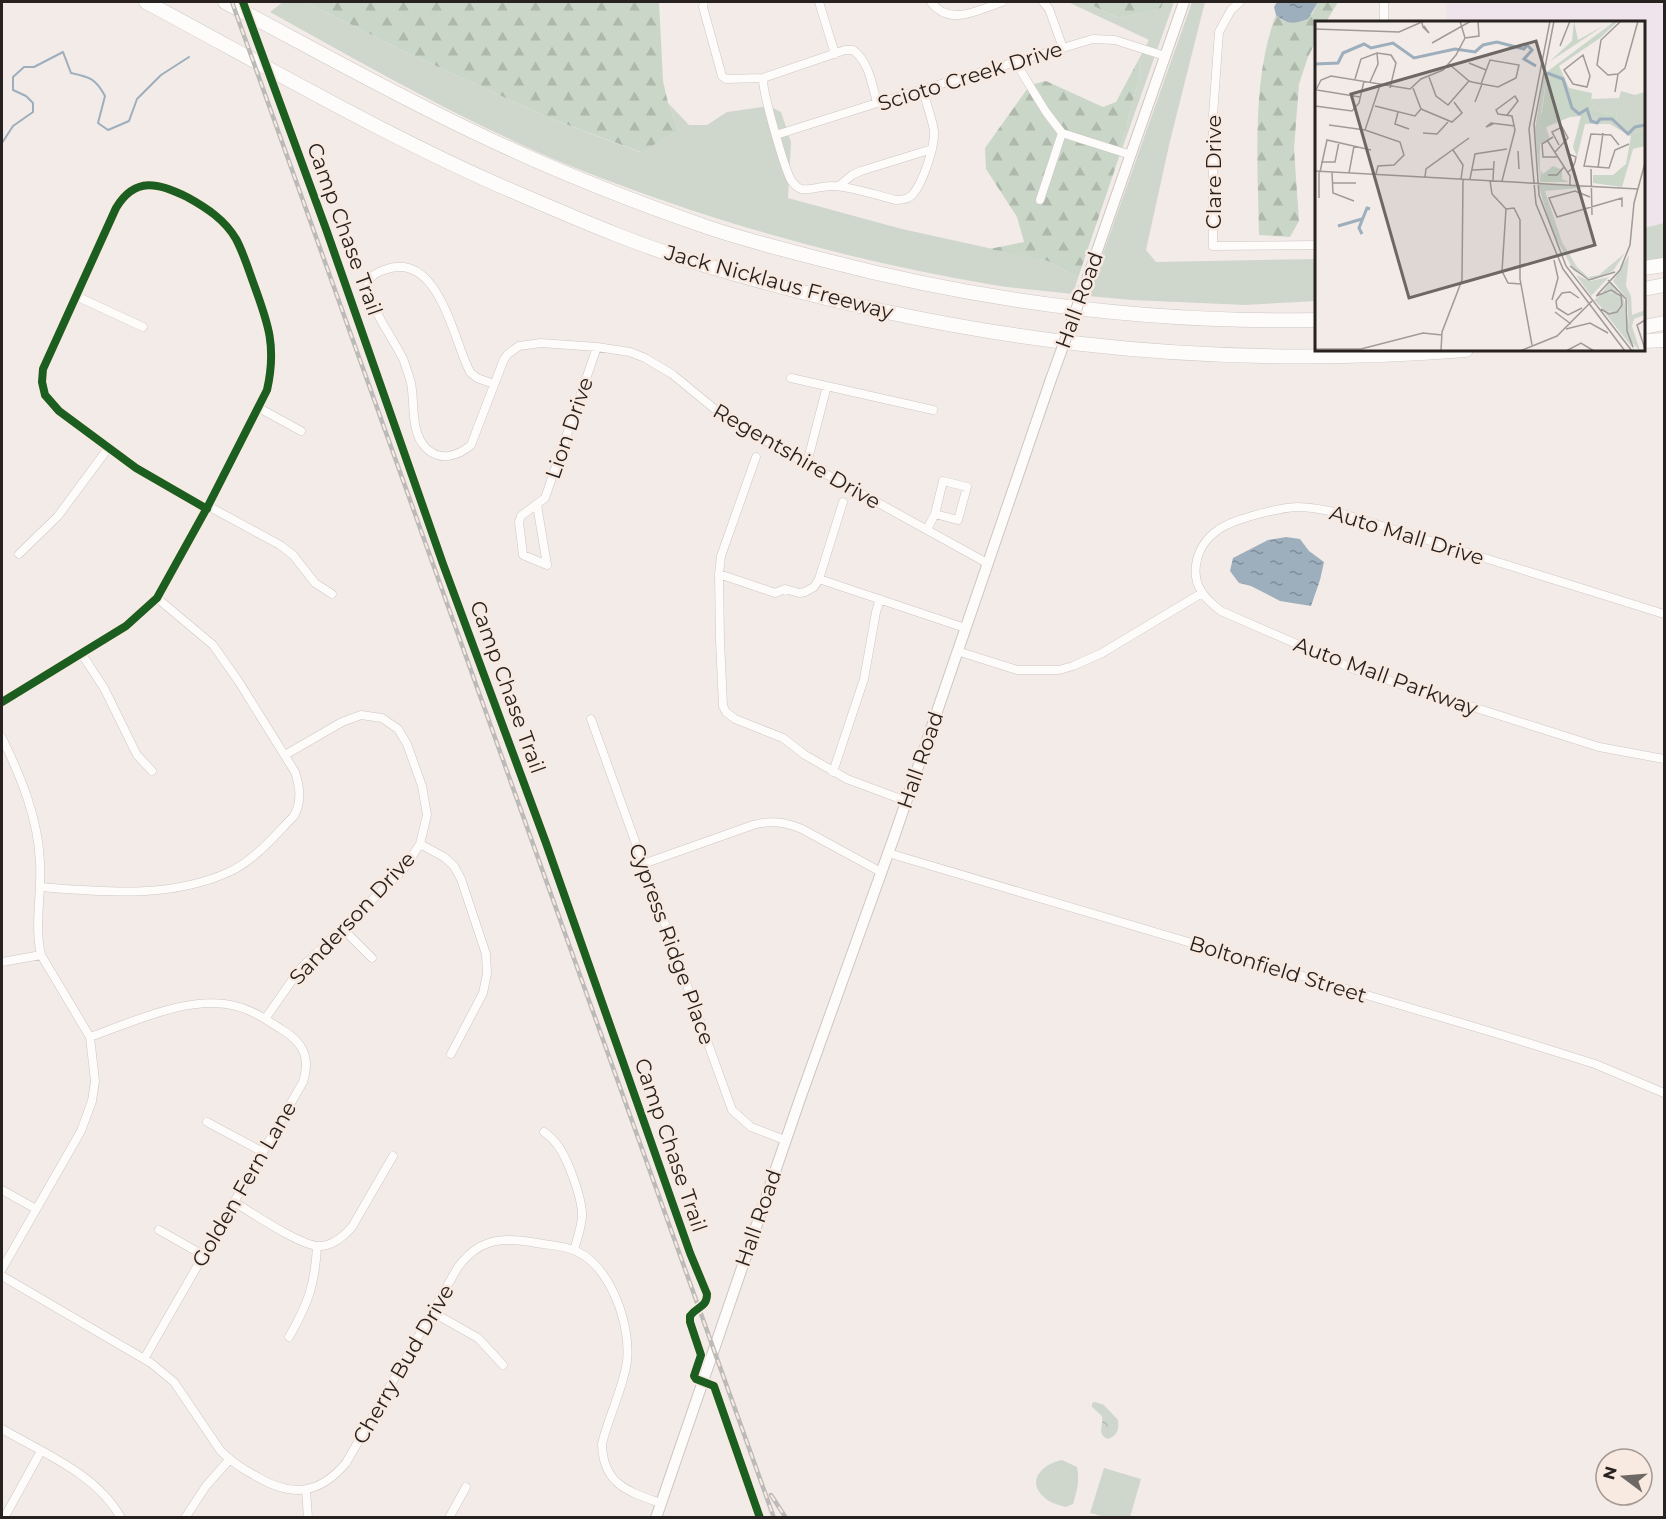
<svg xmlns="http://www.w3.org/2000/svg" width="1666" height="1519" font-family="Montserrat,sans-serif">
  <defs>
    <pattern id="forest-firs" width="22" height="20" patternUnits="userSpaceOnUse" patternTransform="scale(1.5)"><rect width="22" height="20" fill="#cad7c8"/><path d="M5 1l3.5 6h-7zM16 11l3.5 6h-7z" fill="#aeb8ab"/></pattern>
    <pattern id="park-crowns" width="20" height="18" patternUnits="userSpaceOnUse" patternTransform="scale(1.5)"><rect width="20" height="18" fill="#cfd7cc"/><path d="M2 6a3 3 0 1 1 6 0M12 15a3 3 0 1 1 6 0" fill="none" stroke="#b2b8af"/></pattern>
    <pattern id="water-ripples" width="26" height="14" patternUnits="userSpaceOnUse" patternTransform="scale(1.5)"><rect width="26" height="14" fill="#9daebd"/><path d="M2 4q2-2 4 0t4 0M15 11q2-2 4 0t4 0" fill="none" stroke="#808d99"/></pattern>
  </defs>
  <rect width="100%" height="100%" fill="#f3ebe7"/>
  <path fill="#efe3ec" d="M 1446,2 L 1664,2 L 1664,223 L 1644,228 L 1644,22 L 1447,22 Z"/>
  <path fill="#cfd7cc" d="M 283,2 L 306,2 L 404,51 L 549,118 L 640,152 L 679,131 L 668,103 L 689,125 L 707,125 L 727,112 L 769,106 L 781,112 L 791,142 L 788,198 L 902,229 L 1048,261 L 1078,278 L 1073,294 C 1045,291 1016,289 988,284 C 846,260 706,220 573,167 C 468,124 369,67 270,12 Z
    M 1068,2 L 1085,2 L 1119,18 L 1160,8 L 1163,2 L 1174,2 L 1115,169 L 1139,78 L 1140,57 L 1149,40 Z
    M 1192,2 L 1205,2 L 1170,141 L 1146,250 L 1156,262 L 1316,259 L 1316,301 L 1245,305 L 1132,300 L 1088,296 Z
    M 1664,223 L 1664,258 L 1644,263 L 1644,228 Z
    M 1062,1460 L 1077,1467 C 1080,1481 1077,1491 1073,1504 L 1066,1507 C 1059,1505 1049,1503 1044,1497 C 1025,1481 1044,1463 1062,1460 Z
    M 1104,1468 L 1141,1479 L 1130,1517 L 1105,1517 L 1090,1513 Z"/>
  <path fill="url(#forest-firs)" d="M 306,2 L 659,2 L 663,81 L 668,103 L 679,131 L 641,152 L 549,118 L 404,51 Z
    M 1085,2 L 1163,2 L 1161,8 L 1119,18 Z
    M 1318,2 L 1338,2 L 1326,22 L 1316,22 L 1316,41 L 1308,57 L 1299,84 L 1294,149 L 1299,221 L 1290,237 L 1259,235 C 1258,167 1251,79 1276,15 L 1285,22 L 1312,14 Z
    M 1140,57 L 1139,78 L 1115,169 L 1078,278 L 1048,261 L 989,249 L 1024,242 L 1017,217 L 986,169 L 985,148 L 1030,85 L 1046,81 L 1103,107 L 1116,102 Z"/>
  <path fill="url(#park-crowns)" d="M 1095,1402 L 1104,1405 L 1118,1420 C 1119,1430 1118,1435 1108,1439 C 1096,1434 1104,1426 1102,1416 L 1092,1407 L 1092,1403 Z"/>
  <path fill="url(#water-ripples)" d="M 1277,2 L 1318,2 L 1308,19 C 1293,24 1288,25 1276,15 L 1274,7 Z
    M 1286,537 L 1300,539 L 1309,551 L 1324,562 L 1320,580 L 1311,606 L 1280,601 L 1251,586 L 1239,583 L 1230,571 L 1233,558 L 1268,540 Z"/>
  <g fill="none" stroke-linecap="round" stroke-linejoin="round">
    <path stroke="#9daebd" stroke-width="2" d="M 2,143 L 13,126 L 33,112 L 33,103 L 26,96 L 13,90 L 13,77 L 24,67 L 34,67 L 63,52 L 71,73 C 90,77 96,79 105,96 L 98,123 L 108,130 L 129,121 L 137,99 L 161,75 L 189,57"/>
    <defs>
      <path id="minor" d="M 704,2 L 703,7 L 722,76 L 726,79 L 763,78 L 845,50 L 853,50 C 869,62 872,84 877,103
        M 819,2 L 835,54
        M 931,2 C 950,27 978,10 1002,2
        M 1043,2 L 1049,9 L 1063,48
        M 1240,2 L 1231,10 L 1219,32 L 1213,115 L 1213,246 L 1316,245
        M 1384,2 L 1384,22
        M 1016,63 L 1046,112 L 1062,133 L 1040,200
        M 763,78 C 762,91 784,167 791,180 C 793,183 796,187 801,189 C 811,191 823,185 833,186 C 854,187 875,195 896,200 C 902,200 909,199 913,194 C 923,182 935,147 934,131 C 932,118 926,103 923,90
        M 1062,133 L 1131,155
        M 776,135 L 877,103 L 1093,39 L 1115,40 L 1165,56
        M 839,186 L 852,175 L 861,171 L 932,149
        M 76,296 L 143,327
        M 791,378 L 933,410
        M 494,384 L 477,378 L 470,372 C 453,340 439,249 384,270 C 375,273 368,277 367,288 C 366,300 397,345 404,361 C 406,368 409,375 411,383 C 415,403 410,432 426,448 C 440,462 458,456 471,445 L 504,359 L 508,354 L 519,346 L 541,343 L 597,347 L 630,352 L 645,358 L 672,374 L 728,420 L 987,563
        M 259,408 L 301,431
        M 756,457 L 721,556 L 719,574 L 720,641 L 723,706 L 726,712 L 735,719 L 783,738 L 805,755 L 847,779 L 906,801
        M 807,463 L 827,386
        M 537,505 L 547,565 L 523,555 L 519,522 L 521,516 L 545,498 L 597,347
        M 208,506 L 280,545 L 293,555 L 315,583 L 332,594
        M 927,529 L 935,514 L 943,481 L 967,487 L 958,520 L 935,514
        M 19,554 L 58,516 L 109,447
        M 719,574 L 775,593 L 785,589 L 799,593 L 805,592 L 814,587 L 819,579 L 843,502
        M 819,579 L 965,628
        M 1664,614 L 1347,515 C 1331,511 1314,507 1297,507 C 1278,508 1233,519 1218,530 C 1206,538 1198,551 1196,565 C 1193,586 1205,599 1221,611 L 1356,670 L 1599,747 L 1664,759
        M 957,651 L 1017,670 L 1059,670 L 1073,666 L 1102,653 L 1202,593
        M 81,653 L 104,688 L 137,755 L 152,771
        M 2,702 L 126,626 L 157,598 L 208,506 L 267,390 C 277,346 268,323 253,282 C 248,268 243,252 236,239 C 225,220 207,208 187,197 C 159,183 135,176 116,208 L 43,369 L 42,382 L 45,395 L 59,411 L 136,468 L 207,509
        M 591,719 L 732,1110 L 751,1127 L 785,1140
        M 2,738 C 21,777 38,818 40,862 C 42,894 34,924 41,955 L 90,1037 L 95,1081 L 92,1101 L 81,1131 L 2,1269
        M 833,772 L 864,679 L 876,612 L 880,599
        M 420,844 L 444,857 L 454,866 L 461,879 L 486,954 L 487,974 L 483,993 L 451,1054
        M 888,853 L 1515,1039 L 1595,1064 L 1664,1093
        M 643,864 L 753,825 C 771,820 785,822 802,829 L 881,872
        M 41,887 C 104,892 172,899 231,871 C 256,859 275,835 294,816 C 302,801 300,787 295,772 L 239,682 L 213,645 L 157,598
        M 342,928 L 372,958
        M 2,962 L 41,955
        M 265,1019 L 300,969 L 403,870 L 420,844 L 427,815 L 422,786 L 407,744 L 398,729 L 382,718 L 361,715 L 342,722 L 285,755
        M 90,1037 C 133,1022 190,994 236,1006 C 252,1010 267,1020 281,1029 C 303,1042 311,1057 303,1082 L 144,1359
        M 207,1122 L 263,1152
        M 544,1132 C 548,1135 552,1138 555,1142 C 567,1155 583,1200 582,1217 C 581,1229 577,1239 574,1250
        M 2,1190 L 36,1209
        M 234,1202 C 251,1212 303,1248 321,1246 C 334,1245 344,1236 352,1227 L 393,1156
        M 159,1230 L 203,1255
        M 2,1276 L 151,1363 L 174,1382 L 220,1450 C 230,1461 241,1468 254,1475 C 290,1497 318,1496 346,1463 L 458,1267 C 478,1240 499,1237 531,1242 C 545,1245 563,1245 576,1251 C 611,1267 631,1325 627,1361 C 624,1386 608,1418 602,1444 C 603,1484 627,1491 660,1503
        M 432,1312 L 478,1338 L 503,1365
        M 289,1337 C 308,1304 315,1285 317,1246
        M 2,1429 C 43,1453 97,1474 121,1518
        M 306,1490 L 308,1518
        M 4,1518 L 41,1451
        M 185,1518 L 206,1486 L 229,1460
        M 449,1518 L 466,1487"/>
      <path id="secondary" d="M 1089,274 L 1184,2
        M 656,1518 L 801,1096 L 894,837 L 1050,382"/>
      <path id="motorway" d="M 146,2 C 273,70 399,144 531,199 C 587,223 643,247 701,264 C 956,341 1200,371 1466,350
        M 225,2 C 308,46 391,93 476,133 C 551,169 629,200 707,227 C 745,240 785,250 824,260 C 984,302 1151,323 1316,320
        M 1644,268 L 1664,265
        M 1644,289 L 1664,285
        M 1644,327 L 1664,323
        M 1644,341 L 1664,340"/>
    </defs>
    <use href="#minor" stroke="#cdc6c3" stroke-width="9"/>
    <use href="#secondary" stroke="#cdc6c3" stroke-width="12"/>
    <use href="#motorway" stroke="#cdc6c3" stroke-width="15"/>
    <use href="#minor" stroke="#fdfcfb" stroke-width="8"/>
    <use href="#secondary" stroke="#fdfcfb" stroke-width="10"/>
    <use href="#motorway" stroke="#fdfcfb" stroke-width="14"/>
    <defs>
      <path id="rail" d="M 232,2 L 774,1518
        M 771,1495 L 786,1518"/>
    </defs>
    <use href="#rail" stroke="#bcbab8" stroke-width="4.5"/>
    <use href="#rail" stroke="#f9eae1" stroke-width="2" stroke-dasharray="7" stroke-linecap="butt"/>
    <defs>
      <path id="secondary-bridge" d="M 1050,382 L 1089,274"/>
    </defs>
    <use href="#secondary-bridge" stroke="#cdc6c3" stroke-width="12" stroke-linecap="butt"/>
    <use href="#secondary-bridge" stroke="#fdfcfb" stroke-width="10"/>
    <defs>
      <path id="cycleway" d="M 243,2 L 326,229 L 443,564 L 546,843 L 690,1253 L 707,1294 C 707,1308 697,1306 690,1316 L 690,1322 L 701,1355 L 694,1376 L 696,1379 L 714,1386 L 760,1518
        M 2,702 L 126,626 L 157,598 L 208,506 L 267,390 C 277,346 268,323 253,282 C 248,268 243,252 236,239 C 225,220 207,208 187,197 C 159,183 135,176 116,208 L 43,369 L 42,382 L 45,395 L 59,411 L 136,468 L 207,509"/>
    </defs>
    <use href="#cycleway" stroke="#f9eae1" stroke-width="11"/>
    <use href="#cycleway" stroke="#1b5e20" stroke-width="8"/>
  </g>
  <g text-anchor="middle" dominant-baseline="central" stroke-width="5" stroke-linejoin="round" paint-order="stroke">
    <g font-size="21" fill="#27221f" stroke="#f9eae1">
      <text transform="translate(970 76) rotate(-17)">Scioto Creek Drive</text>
      <text transform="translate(1213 172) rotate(-90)">Clare Drive</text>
      <text transform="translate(345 229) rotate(70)">Camp Chase Trail</text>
      <text transform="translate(779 282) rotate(15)">Jack Nicklaus Freeway</text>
      <text transform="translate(1079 300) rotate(-70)">Hall Road</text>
      <text transform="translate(569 428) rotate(-71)">Lion Drive</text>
      <text transform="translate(797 456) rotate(30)">Regentshire Drive</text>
      <text transform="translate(1407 535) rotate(17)">Auto Mall Drive</text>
      <text transform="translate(1386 676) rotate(20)">Auto Mall Parkway</text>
      <text transform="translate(508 687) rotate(70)">Camp Chase Trail</text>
      <text transform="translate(920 760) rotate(-71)">Hall Road</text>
      <text transform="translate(352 918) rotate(-47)">Sanderson Drive</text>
      <text transform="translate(672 944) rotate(70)">Cypress Ridge Place</text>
      <text transform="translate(1278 969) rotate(17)">Boltonfield Street</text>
      <text transform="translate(671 1145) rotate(71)">Camp Chase Trail</text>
      <text transform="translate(244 1184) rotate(-60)">Golden Fern Lane</text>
      <text transform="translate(758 1218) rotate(-71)">Hall Road</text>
      <text transform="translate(403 1364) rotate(-60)">Cherry Bud Drive</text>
    </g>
  </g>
  <g transform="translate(1315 21)">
    <rect width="330" height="330" fill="#f3ebe7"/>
    <path d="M 229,53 L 232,55 L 226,91 L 235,118 L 225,123 L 225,161 L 220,108 ZM 306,70 L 320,74 L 330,71 L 330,94 L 302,100 L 301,87 L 298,94 L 274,88 L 276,78 L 304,77 ZM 223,163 L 274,166 L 230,170 L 247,221 L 262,246 L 273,256 L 284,254 L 310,232 L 298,250 L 278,259 L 259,250 L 237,210 ZM 314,234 L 311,265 L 316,275 L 317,294 L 330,289 L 330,294 L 319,298 L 317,305 L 325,330 L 315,319 L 312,278 L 298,260 ZM 261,254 L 275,260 L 294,256 L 276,275 ZM 295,261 L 308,274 L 319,329 L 290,292 L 305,288 L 304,271 L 287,271 ZM 289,271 L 302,272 L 307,282 L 302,289 L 291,291 L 279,279 Z" fill="#cfd7cc"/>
    <path d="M 259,0 L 263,19 L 290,4 L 234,41 L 257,20 ZM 300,0 L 303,0 L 285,17 L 244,45 L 254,67 L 277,72 L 275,88 L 298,94 L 301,86 L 302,100 L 327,99 L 330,93 L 330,125 L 318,128 L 307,166 L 278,162 L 278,154 L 298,154 L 311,143 L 316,115 L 295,103 L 270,103 L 262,136 L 258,126 L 266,95 L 255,96 L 229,107 L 225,103 L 233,50 ZM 238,145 L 247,149 L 247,158 L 254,161 L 225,161 L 226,149 L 228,153 Z" fill="#cad7c8"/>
    <path d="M 304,90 L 330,94 L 330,110 L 316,115 L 295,103 L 270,103 L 272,94 L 301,99 Z" fill="#cfd7cc"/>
    <path fill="none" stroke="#9daebd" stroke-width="3" d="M 0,43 L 23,42 L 28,32 L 49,23 L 56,27 L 78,22 L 99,37 L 140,28 L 160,31 L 168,24 L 182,21 L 209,28 L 212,24 L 217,29 L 209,38 L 221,45M 232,52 L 248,58 L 257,87 L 264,93 L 272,88 L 276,100 L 282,102 L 285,98 L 297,98 L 313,113 L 320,106 L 330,104M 23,205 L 47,198M 47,213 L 44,207 L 52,187 L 55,188"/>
    <path fill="none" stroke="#a19b97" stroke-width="1.5" d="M 235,0 L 214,108 L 221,183 L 248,248 L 310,330M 239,0 L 219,103 L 224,174 L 251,245 L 317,330M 306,0 L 286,19 L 282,44 L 293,54 L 303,53 L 310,47 L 323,0M 107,2 L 108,6 L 114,12 L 109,5M 0,8 L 84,11 L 109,0M 150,17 L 164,15 L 163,0M 117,22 L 156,0M 245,25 L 255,0M 268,34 L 275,55 L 272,66 L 258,63 L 249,49 ZM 154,42 L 171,49M 134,43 L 154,60 L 157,61 L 167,63 L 183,66 L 201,57 L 204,44 L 175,39 L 166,63M 114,56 L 121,75 L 133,84 L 154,60M 40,58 L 46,38 L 62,32 L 76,34 L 81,42 L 75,67M 55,61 L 63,43 L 62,32M 98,67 L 106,88M 1,69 L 6,59 L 16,55 L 95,68 L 106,58 L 128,49 L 141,34 L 150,17 L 145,0M 2,69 L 45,76M 300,71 L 303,53M 160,81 L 167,63M 0,85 L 37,90 L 44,82 L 49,60M 60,85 L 100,95 L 106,88M 106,88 L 137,101 L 147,92 L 139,81M 83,91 L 80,103 L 94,108M 178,103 L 171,106 L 176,102 L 200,105M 14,104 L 50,109M 108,112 L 122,113 L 133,101M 238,116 L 227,123 L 228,136 L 243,136M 232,119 L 255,155 L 255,164M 304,124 L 296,114 L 276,113 L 269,145 L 294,147 L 300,129 L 314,123M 138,129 L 148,144 L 146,158M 203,130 L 204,148M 240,131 L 253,117 L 247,106 L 237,111 L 244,124M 6,141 L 20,141 L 24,121M 283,147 L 288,112M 276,148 L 277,194M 157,149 L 179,148M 0,150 L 323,168M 5,151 L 12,119 L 56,129M 17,151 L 18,172 L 39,180M 253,151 L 258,147 L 258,146 L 260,141 L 261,136 L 254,133 L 258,145M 34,152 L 39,125M 61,153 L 63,145 L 79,144 L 89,134 L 85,121 L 50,109 L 65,64M 233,154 L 242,154 L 249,146M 110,156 L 111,148 L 154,117M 155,158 L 160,133 L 192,128M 178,159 L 179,140M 175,160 L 177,173 L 191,188M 187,160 L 200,109 L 197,95 L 183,93 L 181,89 L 200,75 L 203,80 L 192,94M 17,162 L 41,162M 275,176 L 260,170 L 234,177 L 242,196 L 307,177 L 307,186M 4,177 L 4,151M 191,188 L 199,187 L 205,199 L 205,258 L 217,324M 191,188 L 187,250 L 193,262 L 206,263M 255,245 L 274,259 L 300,251M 293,259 L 311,278 L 312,310 L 318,326M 282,274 L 305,249 L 315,224 L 319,182 L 330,142M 281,275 L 296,269 L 306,275 L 307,284 L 302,291 L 294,293 L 286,288M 264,277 L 255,271 L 247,272 L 241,280 L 242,287 L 253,294 L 267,287M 237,279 L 243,257 L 239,239M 240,291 L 256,303M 330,299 L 322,304 L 330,328M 251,308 L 275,302 L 293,312M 0,328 L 46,328 L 108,312 L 127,314M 126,330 L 127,311 L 147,259 L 148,158M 205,330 L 242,315 L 277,280M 251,330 L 266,322 L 279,330"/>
    <path fill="#6e6865" fill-opacity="0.15" stroke="#6e6865" stroke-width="3" d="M 221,20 L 280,224 L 94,277 L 36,73 Z"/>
    <rect width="330" height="330" fill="none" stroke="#27221f" stroke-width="3"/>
  </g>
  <rect width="1666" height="1519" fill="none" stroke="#27221f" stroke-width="6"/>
  <g transform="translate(1624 1477) rotate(286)"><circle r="28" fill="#f9eae1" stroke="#a59a93" stroke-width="1.5"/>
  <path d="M0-4.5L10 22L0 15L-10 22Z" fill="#6e6865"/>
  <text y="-9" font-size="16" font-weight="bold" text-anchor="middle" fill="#27221f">N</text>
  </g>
</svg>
